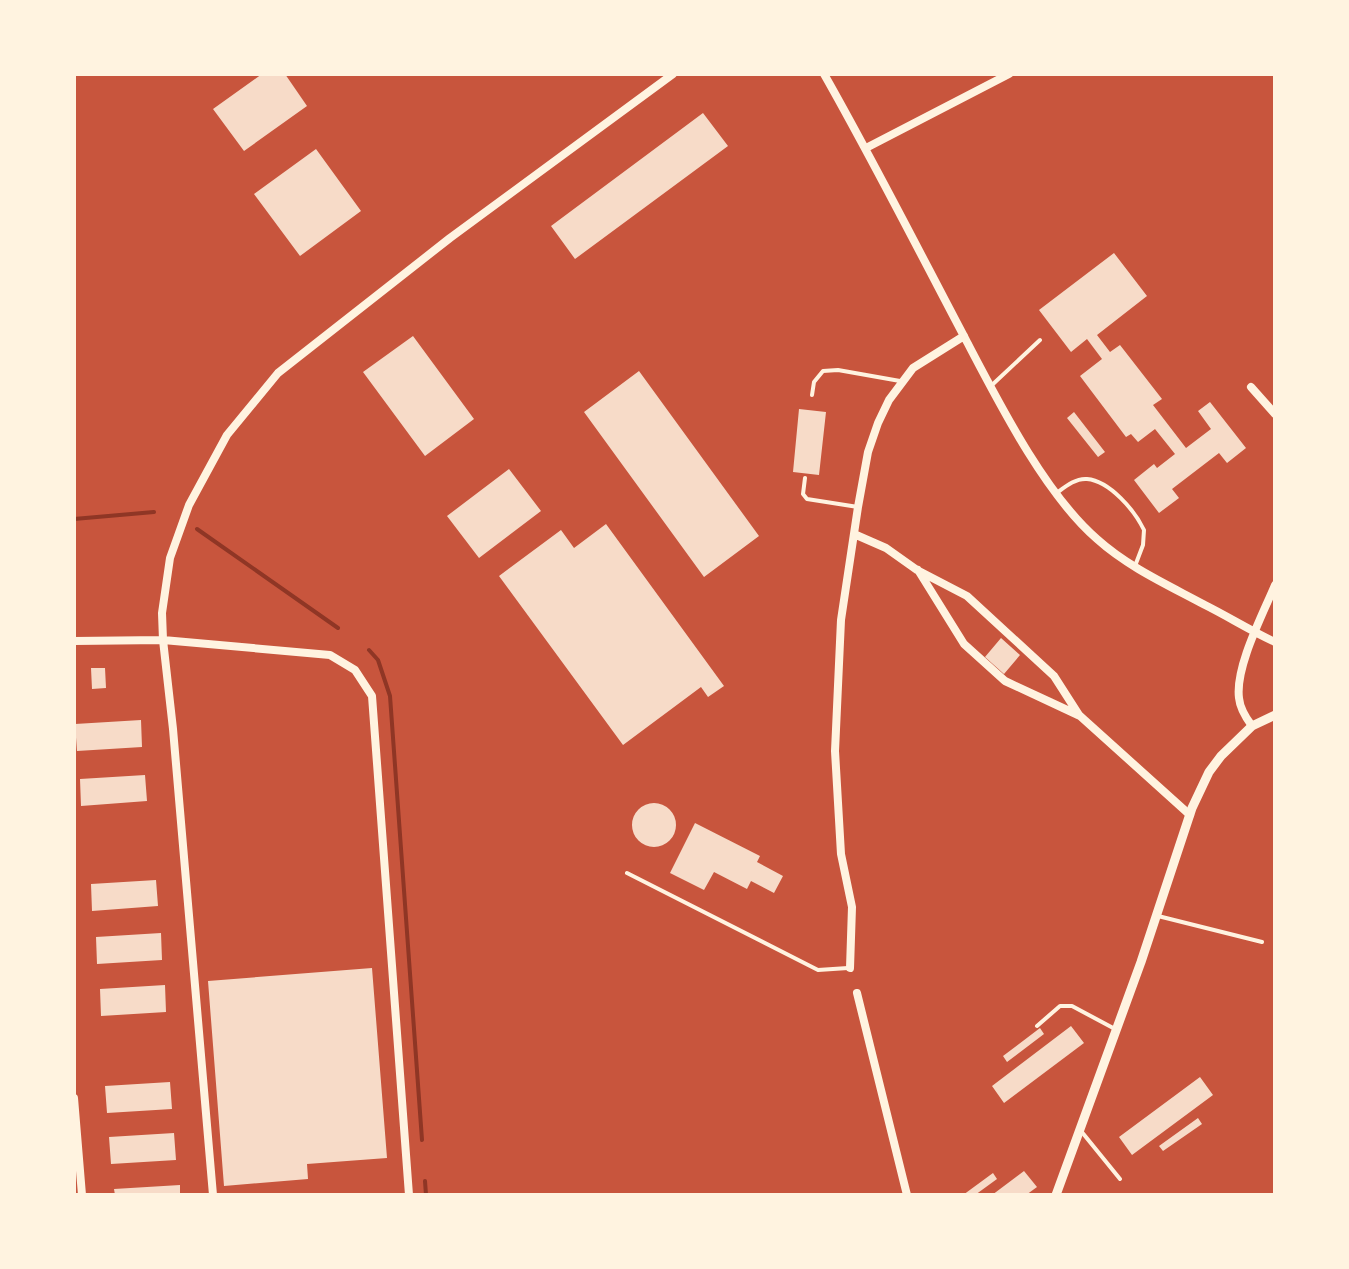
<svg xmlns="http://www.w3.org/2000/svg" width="1349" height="1269" font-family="Mulish,sans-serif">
  <rect width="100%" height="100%" fill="#c8553d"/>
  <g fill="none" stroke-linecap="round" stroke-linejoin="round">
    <path stroke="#8f3625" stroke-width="4" d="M 74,519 L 154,512
      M 197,529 L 338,628
      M 369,650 L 378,660 L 390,696 L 422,1140
      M 425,1181 L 426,1195"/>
  </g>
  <path fill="#f7dbc8" d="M 262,74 L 285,74 L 307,106 L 244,151 L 213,109 Z
    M 703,113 L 728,146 L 575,259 L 551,226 Z
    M 316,149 L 361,211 L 300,256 L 254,194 Z
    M 1114,253 L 1147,296 L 1097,335 L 1110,352 L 1120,345 L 1162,399 L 1153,405 L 1186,448 L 1211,429 L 1198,411 L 1210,402 L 1246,448 L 1227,463 L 1219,453 L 1172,489 L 1179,498 L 1159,513 L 1134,480 L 1154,464 L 1157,468 L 1175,454 L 1155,429 L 1138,442 L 1131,434 L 1126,437 L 1080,376 L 1102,359 L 1087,339 L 1071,352 L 1039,310 Z
    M 413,336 L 474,419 L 425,456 L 363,372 Z
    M 639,371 L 759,536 L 704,577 L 584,412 Z
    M 799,409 L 826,412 L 819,475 L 793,472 Z
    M 1074,412 L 1105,452 L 1098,457 L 1067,418 Z
    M 509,469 L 541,511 L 479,558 L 447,516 Z
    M 606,524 L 724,686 L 708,697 L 701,687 L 623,745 L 499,576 L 561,530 L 574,548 Z
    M 1001,638 L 1020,655 L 1004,674 L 985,657 Z
    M 91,668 L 105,668 L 106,688 L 92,689 Z
    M 141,720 L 142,747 L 77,751 L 75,724 Z
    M 145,775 L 147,801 L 81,806 L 80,779 Z
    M632 825a22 22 0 1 1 44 0a22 22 0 1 1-44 0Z
    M 695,823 L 760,856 L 757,862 L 783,876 L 774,893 L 751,881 L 747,889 L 714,872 L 704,890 L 670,873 Z
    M 156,880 L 158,906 L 92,911 L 91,884 Z
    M 161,933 L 162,960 L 97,964 L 96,937 Z
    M 372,968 L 387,1158 L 307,1164 L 308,1179 L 224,1186 L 208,981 Z
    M 165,985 L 166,1012 L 101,1016 L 100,989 Z
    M 1071,1026 L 1084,1043 L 1004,1103 L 992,1086 Z
    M 1040,1028 L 1044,1034 L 1007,1062 L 1003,1056 Z
    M 1200,1077 L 1213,1095 L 1132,1155 L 1119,1137 Z
    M 170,1082 L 172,1109 L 107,1113 L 105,1086 Z
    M 1198,1118 L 1202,1124 L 1163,1151 L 1159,1146 Z
    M 174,1133 L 176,1160 L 111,1164 L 109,1137 Z
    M 1024,1171 L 1037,1187 L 1026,1195 L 992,1195 Z
    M 993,1173 L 997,1179 L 975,1195 L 963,1195 Z
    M 180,1185 L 180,1195 L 115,1195 L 114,1189 Z"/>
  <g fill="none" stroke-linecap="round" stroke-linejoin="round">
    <path stroke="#fff3e0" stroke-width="4" d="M 992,385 L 1040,340
      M 812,395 L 814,382 L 823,371 L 838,370 L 900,381
      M 805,478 L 803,494 L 807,499 L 858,507
      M 1058,492 C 1066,486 1076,478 1087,479 C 1110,481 1135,511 1144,530 L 1143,545 L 1135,566
      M 627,873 L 818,970 L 848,968
      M 1158,916 L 1262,942
      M 1037,1026 L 1060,1006 L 1072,1006 L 1115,1029
      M 1081,1131 L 1120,1179"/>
    <path stroke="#fff3e0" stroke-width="8" d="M 824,74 C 874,162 920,253 967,342 C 999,403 1045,494 1097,539 C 1128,567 1168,585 1205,605 C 1229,617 1251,631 1275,642
      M 866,148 L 1009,74
      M 1251,387 L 1275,414
      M 854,534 L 886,548 L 917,570 L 967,596 L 1054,676 L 1079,715 L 1190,815
      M 918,570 L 964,644 L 1005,681 L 1078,715
      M 74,641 L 163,640 L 330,655 L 355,670 L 372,696 L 409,1195
      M 1252,726 C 1246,718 1240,709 1239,698 C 1235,667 1263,614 1275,585
      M 850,968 L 852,907 L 841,854 L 835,751 L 841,620 L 858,507 L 868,452 L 878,423 L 889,400 L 913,368 L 964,336
      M 857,993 L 907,1195
      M 74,1098 L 82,1195
      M 213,1195 L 173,729 L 163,640 L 162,613 L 170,558 L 189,505 L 227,435 L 278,373 L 450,238 L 673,74"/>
    <path stroke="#fff3e0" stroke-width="9" d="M 1056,1195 L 1141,962 L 1192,808 L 1209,772 L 1221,756 L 1252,726 L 1275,715"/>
  </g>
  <rect width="1349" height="1269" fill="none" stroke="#fff3e0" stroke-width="152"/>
</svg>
